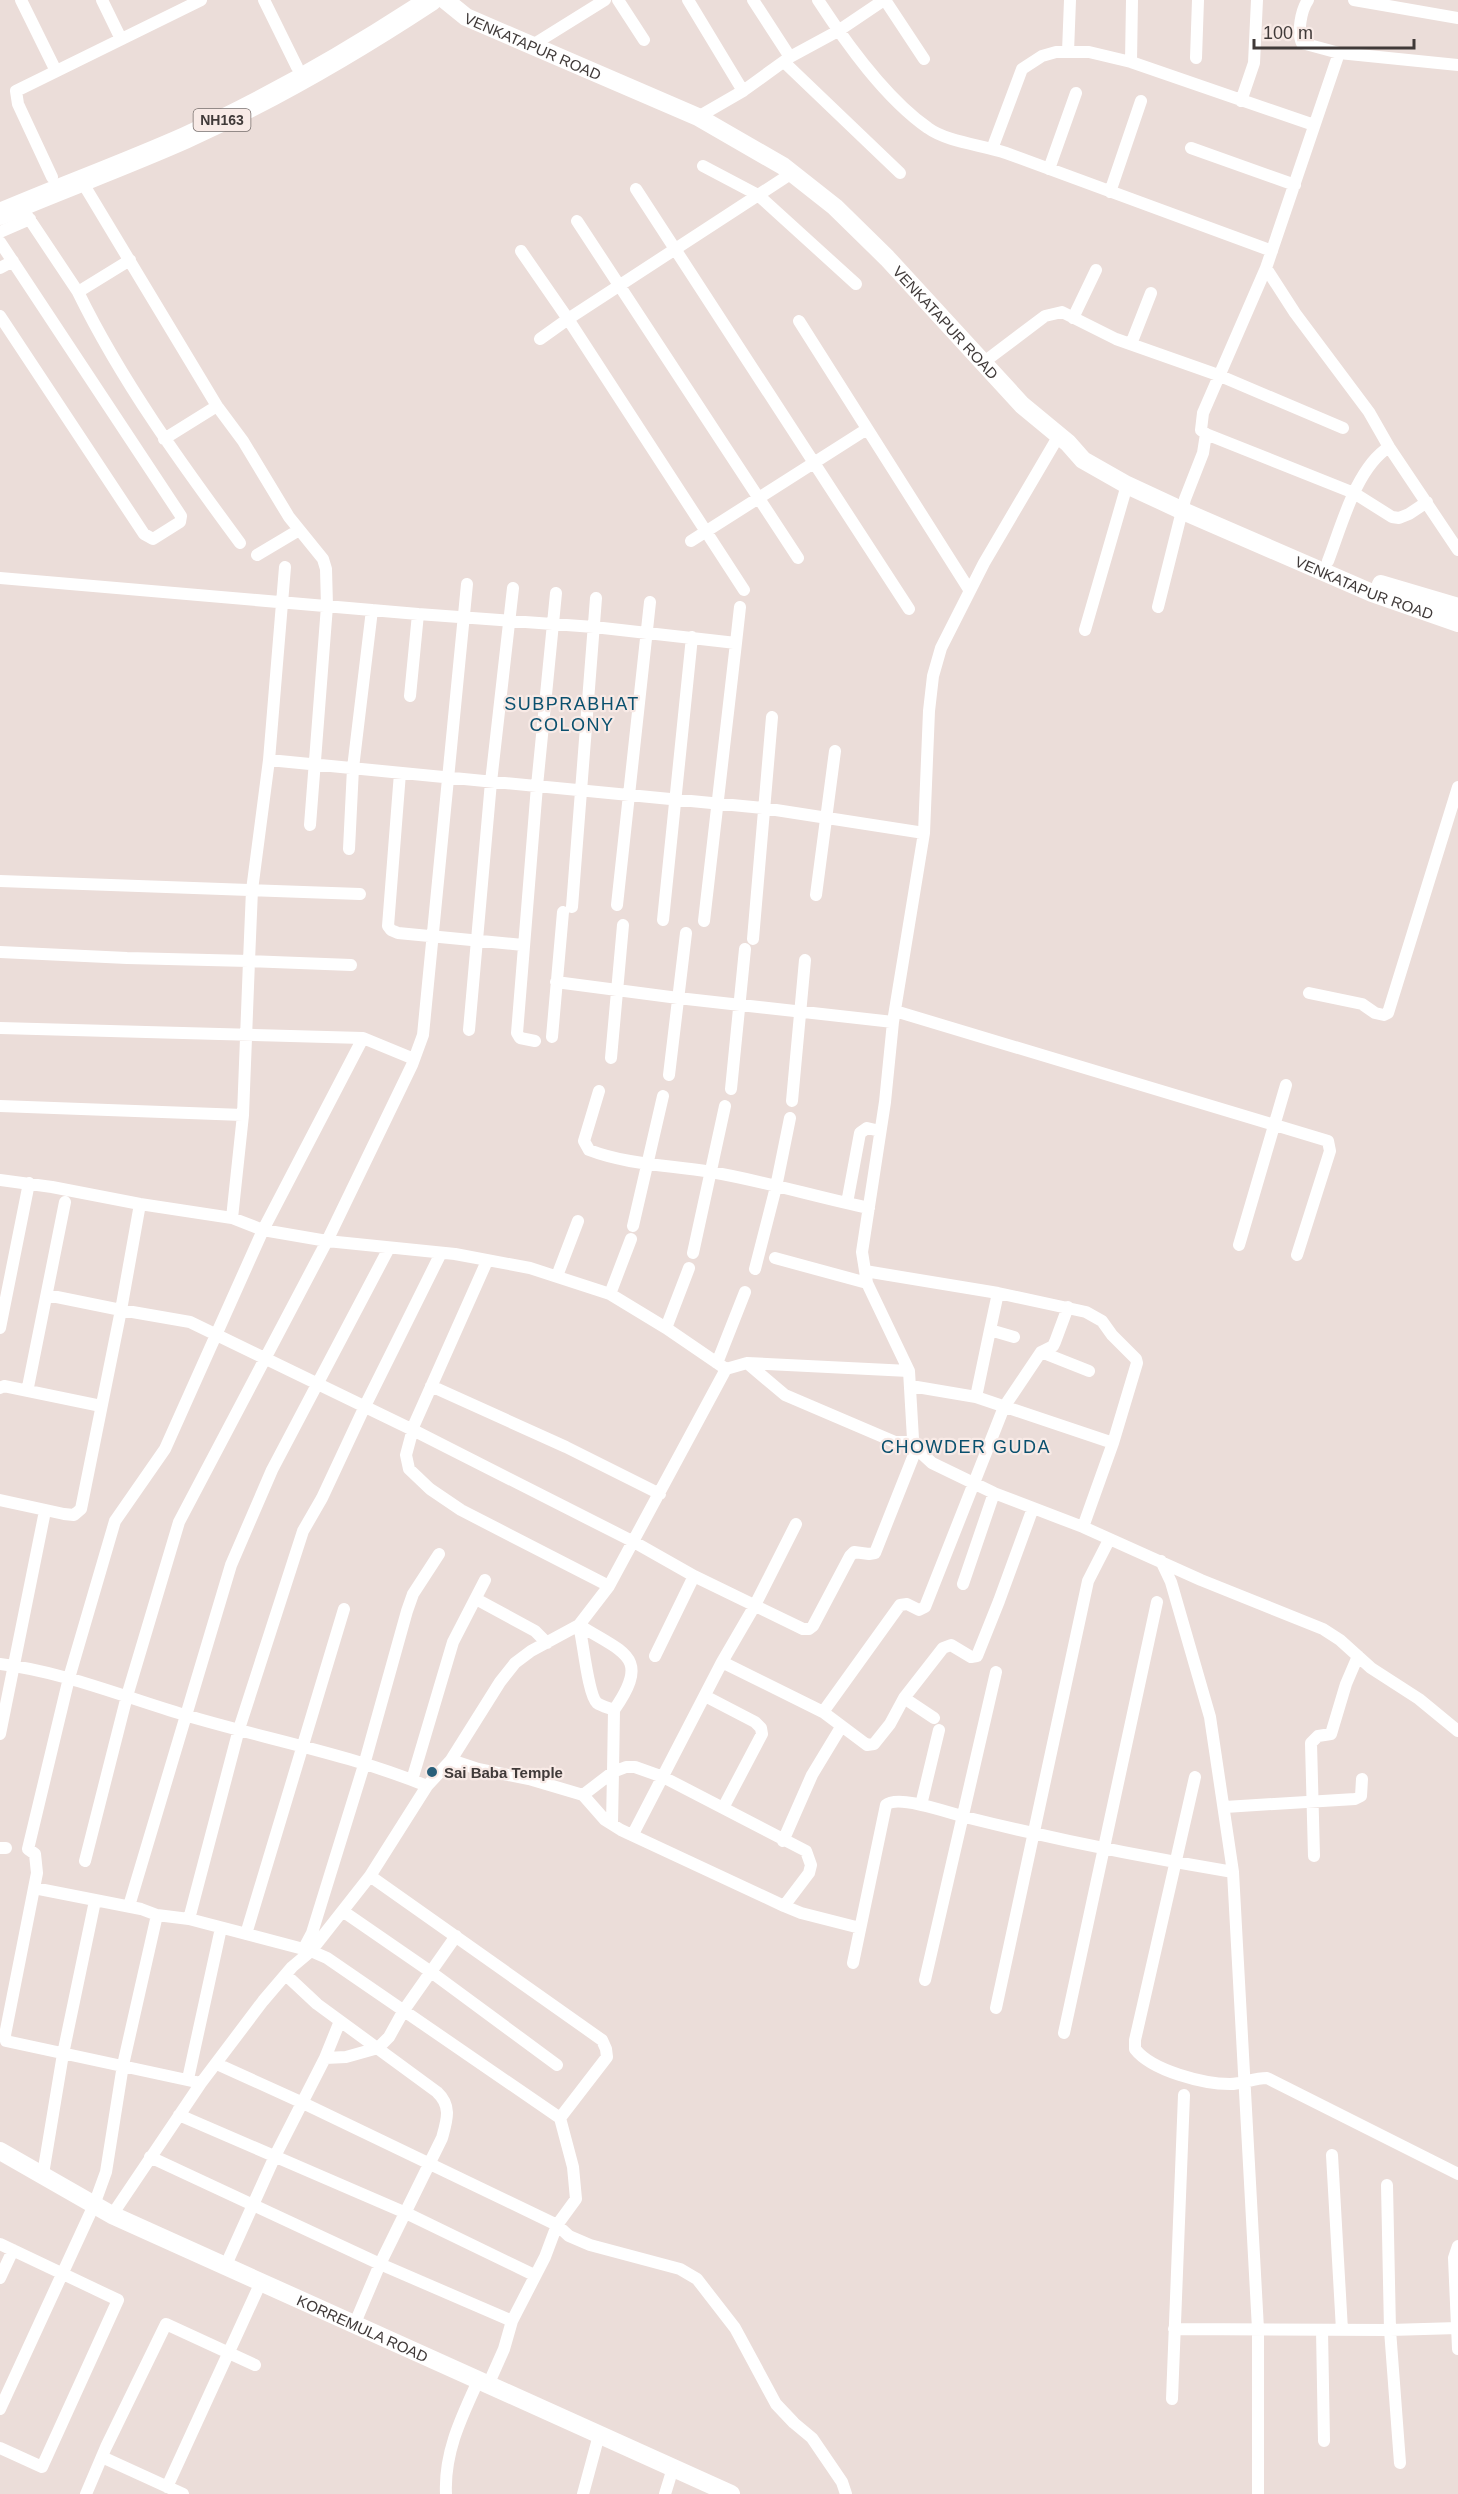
<svg xmlns="http://www.w3.org/2000/svg" width="1458" height="2494" font-family="Arial,sans-serif">
  <rect width="100%" height="100%" fill="#ebddd9"/>
  <g fill="none" stroke-linecap="round" stroke-linejoin="round">
    <path stroke="#fff" stroke-width="12" d="M 21,0 L 56,71
      M 102,0 L 121,39
      M 264,0 L 297,67
      M 618,0 L 644,40
      M 688,0 L 743,91
      M 753,0 L 790,57
      M 818,0 C 846,43 885,98 928,128 C 947,142 983,145 1006,153 C 1094,186 1183,218 1272,251
      M 885,0 L 924,59
      M 1132,0 L 1131,62 L 1314,125
      M 1308,0 C 1301,10 1297,33 1302,43 L 1339,53 L 1458,65
      M 1354,0 L 1458,18
      M 531,46 L 605,0
      M 1068,52 L 1070,0
      M 1196,58 L 1198,0
      M 784,62 L 900,173
      M 1241,101 L 1254,63 L 1257,0
      M 698,117 L 743,91 L 790,57 L 838,31 L 884,0
      M 1191,148 L 1295,185
      M 992,149 L 1022,69 L 1042,56 L 1056,52 L 1089,52 L 1131,62
      M 703,166 L 758,195 L 856,284
      M 1049,169 L 1076,93
      M 52,177 L 18,104 L 16,91 L 201,0
      M 81,180 L 217,406 L 243,441 L 289,517 L 323,559 L 326,569 L 327,606 L 310,825
      M 636,189 L 909,609
      M 1110,192 L 1141,101
      M 20,205 L 78,292
      M 577,221 L 798,558
      M 0,232 L 30,219
      M 0,242 L 181,516 L 180,522 L 153,539 L 144,534 L 0,316
      M 521,251 L 568,319 L 540,339
      M 130,260 L 78,292 C 122,382 181,463 240,543
      M 0,268 L 13,261
      M 1266,268 L 1295,313 L 1369,412 L 1389,447 L 1458,550
      M 1073,318 L 1096,270
      M 799,321 L 970,591
      M 1131,344 L 1151,293
      M 984,362 L 1045,316 L 1062,312 L 1116,339 L 1218,375 L 1343,428
      M 1206,434 L 1354,493 L 1392,517 L 1399,518 L 1409,514 L 1427,502
      M 1058,437 L 984,563 L 941,648 L 933,676 L 929,711 L 924,833 L 893,1022 L 885,1102 L 862,1252 L 867,1283 L 909,1371 L 913,1439 L 919,1451 L 932,1463 L 994,1493 L 1083,1527 L 1201,1580 L 1323,1629 L 1340,1640 L 1371,1668 L 1419,1699 L 1458,1731
      M 164,439 L 217,406
      M 691,541 L 867,429
      M 257,555 L 299,530
      M 1328,561 C 1342,525 1356,468 1389,447
      M 0,578 L 418,614 L 594,627 L 736,643 L 704,921
      M 744,590 L 568,319 L 792,173
      M 1158,607 L 1185,499 L 1203,453 L 1206,434 L 1201,430 L 1203,413 L 1266,268 L 1339,53
      M 1085,630 L 1127,485
      M 736,643 L 740,607
      M 410,696 L 418,614
      M 269,760 L 763,808 L 924,833
      M 400,773 L 388,926 L 391,930 L 398,933 L 523,945
      M 349,849 L 353,768 L 372,610
      M 0,881 L 360,894
      M 816,895 L 835,751
      M 617,905 L 650,602
      M 572,907 L 596,598
      M 663,920 L 692,637
      M 753,939 L 772,717
      M 0,952 L 127,958 L 249,961 L 252,890 L 269,760 L 285,567
      M 556,982 L 678,998 L 893,1022
      M 1309,993 L 1362,1004 L 1375,1013 L 1384,1015 L 1388,1013 L 1458,787
      M 895,1011 L 1328,1141 L 1330,1151 L 1297,1255
      M 0,1028 L 363,1038 L 414,1059
      M 469,1030 L 491,782 L 513,588
      M 552,1037 L 563,912
      M 535,1041 L 520,1038 L 517,1033 L 537,786 L 556,593
      M 611,1058 L 623,925
      M 669,1075 L 686,933
      M 731,1089 L 745,949
      M 599,1091 L 584,1141 L 589,1150 C 628,1165 670,1165 711,1172 C 764,1181 816,1197 869,1208
      M 792,1101 L 805,960
      M 0,1106 L 243,1115
      M 0,1180 L 52,1187 L 140,1204 L 232,1218 L 263,1230 L 327,1241 L 455,1254 L 530,1268 L 610,1294 L 666,1328 L 726,1369
      M 847,1203 L 860,1133 L 867,1128 L 880,1131
      M 232,1218 L 243,1115 L 249,961 L 351,965
      M 633,1226 L 663,1096
      M 1239,1245 L 1286,1085
      M 693,1253 L 725,1106
      M 775,1258 L 867,1283
      M 487,1261 L 414,1425 L 406,1455 L 409,1469 L 430,1489 L 461,1510 L 609,1586
      M 755,1269 L 776,1187 L 790,1118
      M 865,1271 L 998,1293 L 1086,1312 L 1102,1321 L 1112,1335 L 1136,1359 L 1137,1363 L 1113,1443 L 976,1397 L 911,1386
      M 557,1276 L 578,1221
      M 998,1293 L 990,1330 L 1014,1337
      M 610,1294 L 631,1239
      M 47,1295 L 121,1310 L 140,1204
      M 0,1328 L 29,1183
      M 666,1328 L 689,1268
      M 1041,1352 L 1089,1371
      M 717,1363 L 745,1292
      M 747,1363 L 785,1395 L 895,1442 L 915,1442
      M 431,1386 L 566,1447 L 660,1494
      M 28,1387 L 65,1202
      M 0,1388 L 4,1386 L 101,1406
      M 976,1397 L 990,1330
      M 0,1500 L 64,1514 L 74,1515 L 81,1509 L 121,1310 L 190,1322 L 413,1430 L 634,1542 L 694,1576 L 803,1629 L 809,1629 L 813,1626 L 850,1556 L 854,1552 L 869,1554 L 875,1553 L 917,1447
      M 1083,1527 L 1113,1443
      M 1161,1561 L 1171,1582 L 1210,1717 L 1233,1872 L 1258,2329 L 1258,2494
      M 963,1584 L 994,1493
      M 476,1599 L 535,1631 L 547,1643
      M 579,1625 C 623,1653 652,1656 614,1710 C 609,1708 601,1706 597,1703 C 588,1695 583,1641 579,1625 Z
      M 655,1656 L 694,1576
      M 722,1662 L 823,1712 L 867,1745 L 874,1744 L 890,1724 L 904,1698 L 943,1648 L 951,1645 L 971,1657 L 977,1656 L 999,1601 L 1033,1508
      M 0,1664 C 64,1672 124,1697 185,1715 C 265,1739 349,1754 427,1786
      M 705,1696 L 755,1722 L 761,1728 L 762,1734 L 723,1808
      M 904,1698 L 934,1718
      M 823,1712 L 900,1605 L 907,1604 L 919,1610 L 925,1607 L 1004,1407 L 1041,1352 L 1053,1346 L 1055,1342 L 1068,1307
      M 0,1734 L 44,1516
      M 451,1760 L 478,1769 L 529,1779 L 583,1795 L 605,1820 L 621,1830 L 784,1906 L 809,1873 L 811,1865 L 806,1851 L 663,1777 L 635,1767 L 626,1767 L 613,1772 L 612,1824
      M 1195,1777 L 1135,2040 L 1135,2049 C 1152,2071 1204,2084 1230,2084 C 1243,2084 1253,2078 1267,2078 L 1458,2174
      M 412,1780 L 453,1642 L 485,1580
      M 583,1795 L 613,1772 L 614,1710
      M 921,1805 L 939,1730
      M 1225,1807 L 1355,1799 L 1361,1796 L 1362,1779
      M 633,1834 L 722,1662 L 754,1607 L 796,1524
      M 783,1841 L 812,1775 L 841,1727
      M 0,1848 L 6,1848
      M 1314,1856 L 1311,1743 L 1318,1736 L 1331,1734 L 1346,1684 L 1358,1656
      M 85,1861 L 127,1696 L 179,1522 L 327,1241 L 412,1065 L 423,1035 L 467,584
      M 370,1876 L 602,2040 L 606,2049 L 607,2057 L 560,2118 L 573,2167 L 576,2199 L 557,2225 L 569,2236 L 590,2245 L 680,2269 L 697,2279 L 735,2328 L 776,2404 L 794,2423 L 812,2438 L 842,2482 L 846,2494
      M 34,1888 L 141,1909 L 157,1915 L 189,1919 L 311,1951 L 327,1958 L 560,2118
      M 129,1906 L 231,1565 L 272,1470 L 389,1248
      M 784,1906 L 801,1913 L 860,1928
      M 344,1912 L 431,1972 L 557,2065
      M 189,1919 L 239,1729 L 303,1531 L 322,1498 L 365,1406 L 441,1253
      M 246,1934 L 344,1609
      M 304,1948 L 312,1933 L 364,1765 L 407,1611 L 413,1594 L 439,1554
      M 853,1963 L 886,1805 C 898,1794 949,1813 965,1817 C 1053,1839 1143,1857 1233,1872
      M 286,1975 L 317,2004 L 437,2092 C 452,2106 447,2120 442,2138 L 380,2264 L 355,2323
      M 925,1980 L 996,1672
      M 996,2008 L 1088,1581 L 1109,1540
      M 1064,2033 L 1157,1602
      M 325,2058 L 346,2057 L 378,2048 L 389,2037 L 404,2010 L 456,1936
      M 217,2064 L 303,2103 L 557,2225 L 545,2257 L 512,2321 L 504,2349 L 488,2385
      M 188,2079 L 221,1928
      M 201,2083 L 6,2041 L 5,2035 L 37,1873 L 35,1854 L 28,1849 L 69,1678 L 115,1521 L 165,1449 L 263,1230 L 363,1038
      M 179,2115 L 406,2213 L 534,2275
      M 1332,2155 L 1342,2330
      M 150,2157 L 380,2264 L 512,2321
      M 43,2174 L 63,2054 L 95,1901
      M 1387,2185 L 1390,2330 L 1400,2463
      M 112,2215 L 201,2083 L 263,2001 L 292,1967 L 311,1951 L 370,1876 L 427,1786 L 451,1760 L 500,1682 L 515,1663 L 531,1651 L 579,1625 L 609,1586 L 726,1369 L 747,1363 L 909,1371
      M 0,2244 L 118,2300 L 42,2467 L 0,2448
      M 1458,2246 L 1454,2258 L 1458,2349
      M 225,2267 L 275,2156 L 325,2058 L 340,2021
      M 0,2278 L 13,2250
      M 1174,2329 L 1390,2330 L 1458,2328
      M 1322,2330 L 1324,2441
      M 1172,2399 L 1184,2095
      M 0,2409 L 94,2205 L 106,2172 L 123,2065 L 157,1915
      M 102,2457 L 183,2494
      M 167,2487 L 261,2282
      M 86,2494 L 106,2447 L 166,2324 L 255,2365
      M 446,2494 C 444,2453 461,2418 478,2381
      M 583,2494 L 599,2435
      M 665,2494 L 673,2468"/>
    <g stroke="#fff" stroke-width="18">
      <path id="s1" d="M 445,0 L 466,17 L 698,117 L 783,166 L 835,207 L 887,258 L 1022,405 L 1068,443 L 1083,460 L 1127,485 L 1183,511 L 1372,593 L 1458,623"/>
      <path d="M 1381,584 L 1458,607"/>
      <path id="s2" d="M 0,2151 L 112,2215 L 731,2494"/>
    </g>
    <path stroke="#fff" stroke-width="22" d="M 0,214 C 61,188 124,165 185,138 C 271,99 352,52 431,0"/>
  </g>
  <circle fill="#295f7a" stroke="#f8eae6" stroke-width="2" cx="432" cy="1772" r="6"/>
  <g text-anchor="middle" dominant-baseline="central" stroke-width="4.5" stroke-linejoin="round" paint-order="stroke">
    <rect fill="#f8eae6" stroke="#776f6d" stroke-width="1.5" x="193.5" y="109" width="57" height="22" rx="4.5"/>
    <g font-size="14" font-weight="bold" fill="#403a39">
      <text x="222" y="120">NH163</text>
    </g>
    <g font-size="15" fill="#403a39" stroke="#f8eae6">
      <text stroke="none"><textPath href="#s1" startOffset="100">VENKATAPUR ROAD</textPath></text>
      <text stroke="none"><textPath href="#s1" startOffset="604">VENKATAPUR ROAD</textPath></text>
      <text stroke="none"><textPath href="#s1" startOffset="1108">VENKATAPUR ROAD</textPath></text>
      <text stroke="none"><textPath href="#s2" startOffset="404">KORREMULA ROAD</textPath></text>
    </g>
    <g font-size="15" font-weight="bold" fill="#403a39" stroke="#f8eae6" text-anchor="start">
      <text x="444" y="1772">Sai Baba Temple</text>
    </g>
    <g font-size="18" letter-spacing="1.5" fill="#0a506e" stroke="#f8eae6">
      <text x="572" y="704">SUBPRABHAT<tspan x="572" dy="21">COLONY</tspan></text>
      <text x="966" y="1447">CHOWDER GUDA</text>
    </g>
  </g>
  <path d="M1254 39v9h160v-9" fill="none" stroke="#403a39" stroke-width="3"/>
  <text x="1263" y="39" font-size="18" fill="#403a39" stroke="#f8eae6" stroke-width="4.5" paint-order="stroke">100 m</text>
</svg>
